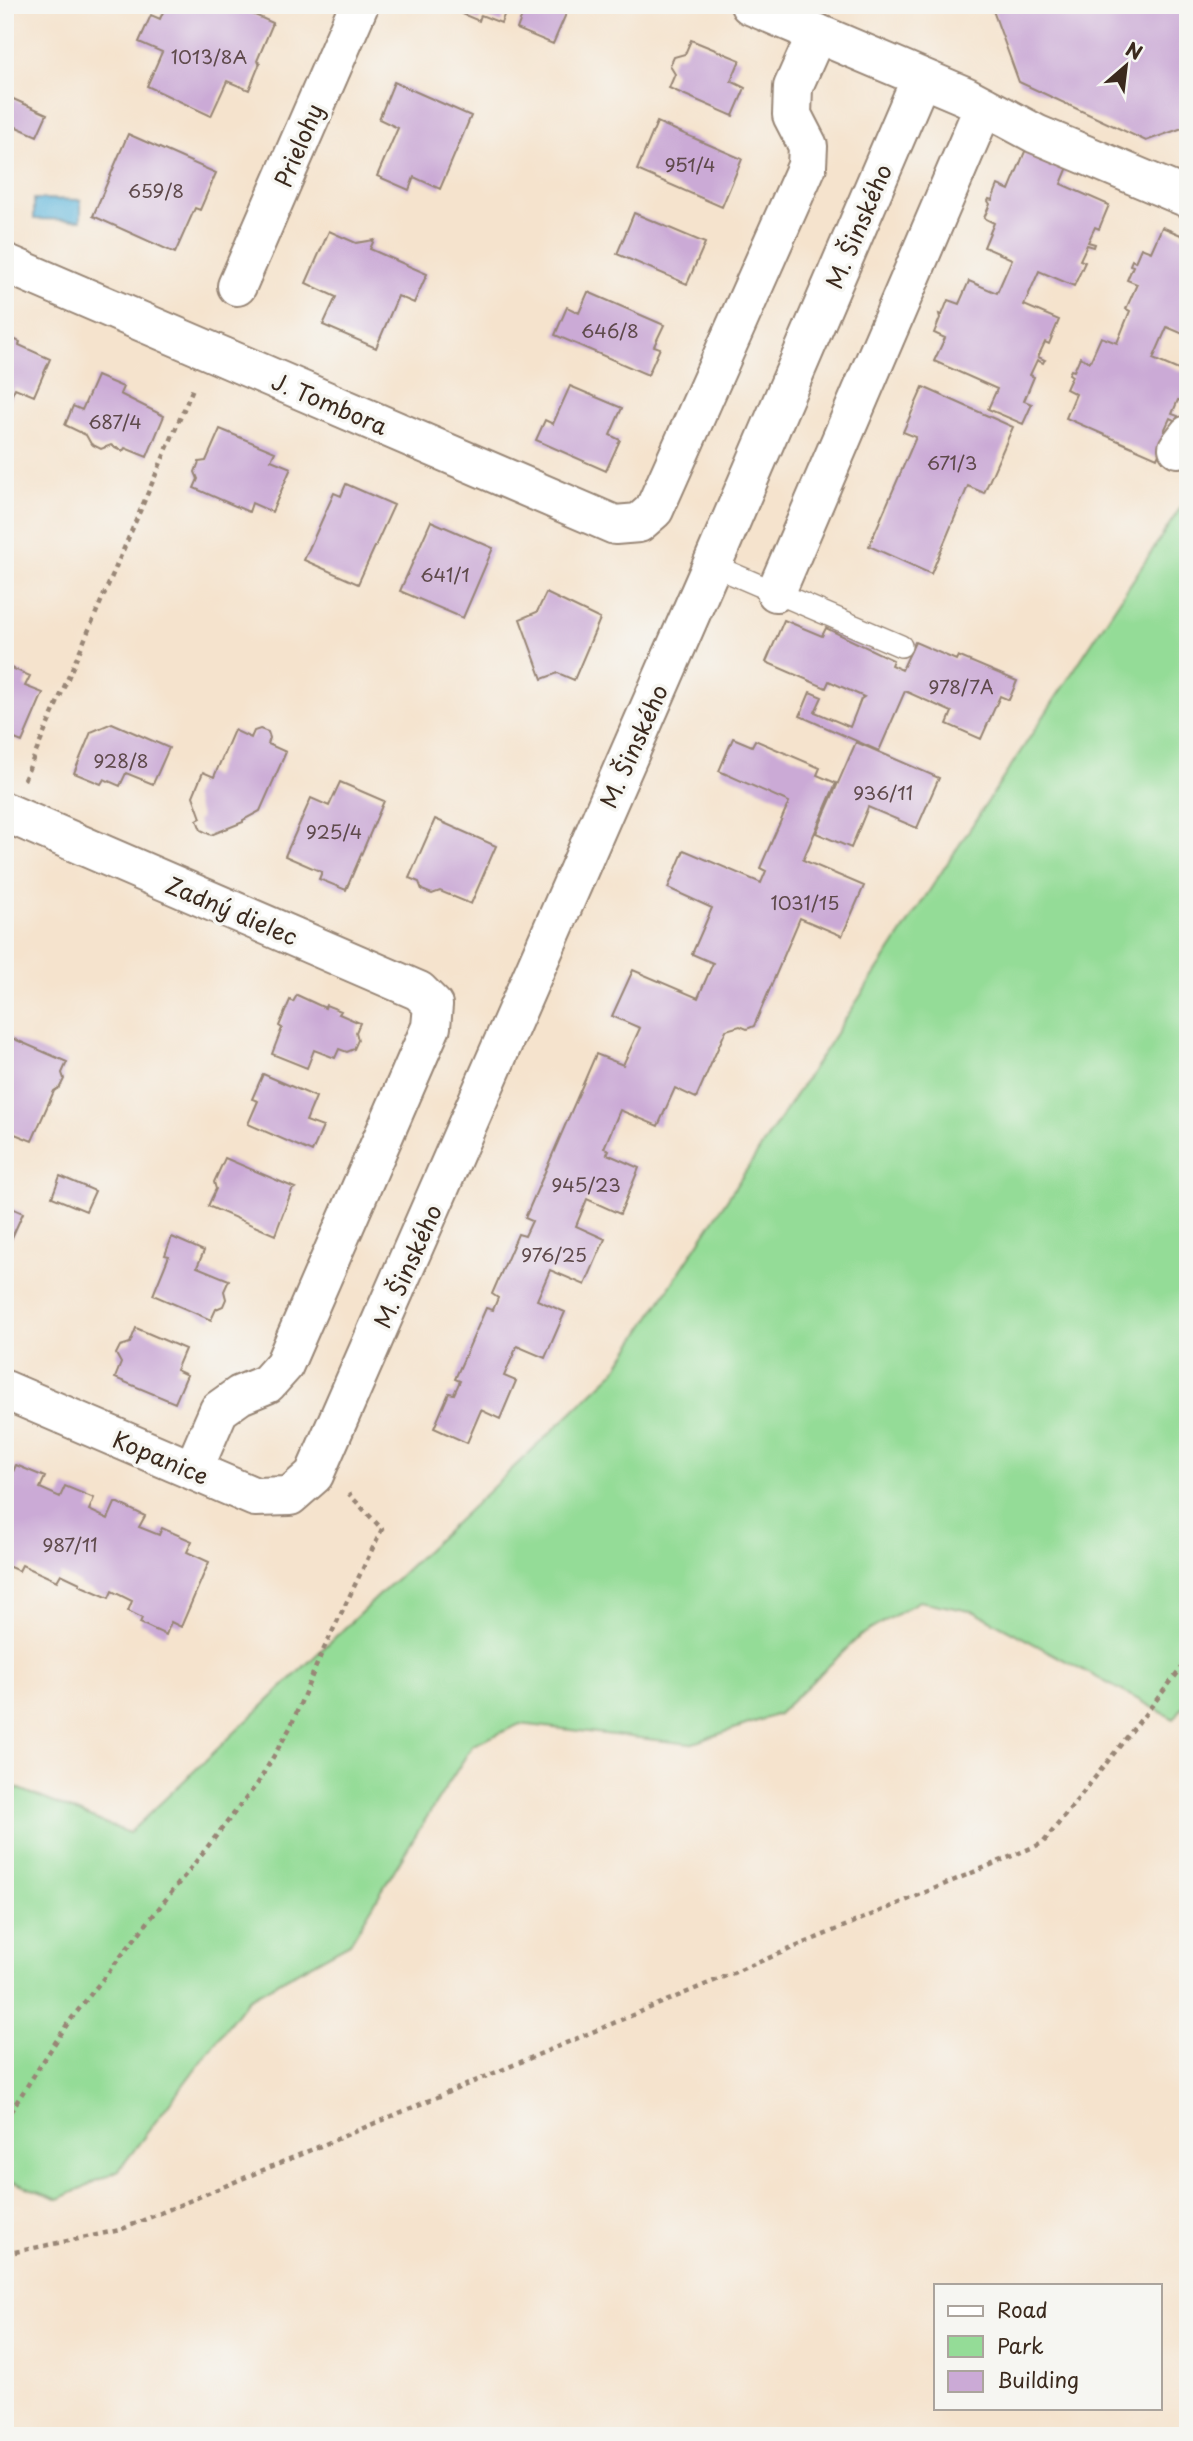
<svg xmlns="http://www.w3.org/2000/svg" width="1193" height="2441" font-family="'Playpen Sans',sans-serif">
  <rect width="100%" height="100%" fill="#f6f6f2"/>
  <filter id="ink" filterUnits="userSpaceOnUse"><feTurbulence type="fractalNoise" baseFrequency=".0143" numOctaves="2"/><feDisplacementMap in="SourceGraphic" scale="14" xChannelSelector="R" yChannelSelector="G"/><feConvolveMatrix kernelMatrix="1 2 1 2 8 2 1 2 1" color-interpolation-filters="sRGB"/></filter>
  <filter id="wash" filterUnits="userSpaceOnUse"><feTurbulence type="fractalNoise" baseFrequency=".00686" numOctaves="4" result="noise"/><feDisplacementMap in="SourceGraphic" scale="28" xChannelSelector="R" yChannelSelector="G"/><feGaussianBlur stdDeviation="1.57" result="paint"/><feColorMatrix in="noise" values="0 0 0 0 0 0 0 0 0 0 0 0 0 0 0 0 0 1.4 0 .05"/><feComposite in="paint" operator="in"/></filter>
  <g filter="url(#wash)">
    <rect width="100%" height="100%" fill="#f5e3cd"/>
    <path fill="#94dc97" stroke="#68835a" stroke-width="2" d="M 1188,496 L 1188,1700 L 1174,1719 L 975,1612 L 919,1601 L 860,1636 L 778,1714 L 690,1744 L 520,1724 L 473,1745 L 420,1828 L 350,1943 L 248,1999 L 119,2170 L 59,2199 L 5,2179 L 5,1783 L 129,1833 L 614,1372 Z"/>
    <path fill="#5fb6dc" stroke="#4d707d" stroke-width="2" d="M 34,199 L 81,200 L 81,220 L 34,219 Z"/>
    <g id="blocks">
      <path fill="#cbaad6" d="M 166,5 L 232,5 L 273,23 L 257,61 L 260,63 L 249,90 L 227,81 L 211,116 L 147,86 L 162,52 L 139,42 L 151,15 L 160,19 Z
        M 449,5 L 508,5 L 501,23 L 481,15 L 479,21 L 448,8 Z
        M 519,5 L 569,7 L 553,44 L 517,29 L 525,8 Z
        M 991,5 L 1188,5 L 1188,126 L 1146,141 L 1019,82 Z
        M 691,40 L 740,60 L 731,81 L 745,88 L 733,116 L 669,88 L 675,74 L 670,66 L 674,57 L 685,54 Z
        M 394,82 L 471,116 L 440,189 L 414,177 L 409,190 L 377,176 L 398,128 L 379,119 Z
        M 11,98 L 47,114 L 37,136 L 5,122 L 5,112 Z
        M 657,122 L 742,159 L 722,207 L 637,170 Z
        M 128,134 L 216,173 L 200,210 L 195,208 L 175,253 L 93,216 Z
        M 1026,149 L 1068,167 L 1061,184 L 1109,205 L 1099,229 L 1095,227 L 1088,242 L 1095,244 L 1094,247 L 1087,245 L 1080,260 L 1085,262 L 1074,286 L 1039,271 L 1024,305 L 1059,320 L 1049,344 L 1045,342 L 1038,357 L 1045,360 L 1044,361 L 1043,363 L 1037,360 L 1030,375 L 1034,377 L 1024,401 L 1032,404 L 1023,424 L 988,409 L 997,389 L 934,361 L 945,338 L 934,333 L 940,318 L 939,314 L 942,315 L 948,300 L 959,304 L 969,281 L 997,293 L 1012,259 L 984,247 L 994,223 L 984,218 L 990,204 L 988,201 L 989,199 L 992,200 L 998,185 L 1009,190 Z
        M 634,213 L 705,243 L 687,284 L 617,254 Z
        M 1162,227 L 1188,238 L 1188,336 L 1167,327 L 1153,359 L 1188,374 L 1188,388 L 1182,401 L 1178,400 L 1172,414 L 1178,416 L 1176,421 L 1170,418 L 1164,431 L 1168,433 L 1157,458 L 1066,418 L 1076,394 L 1066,389 L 1072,376 L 1069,374 L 1071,370 L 1074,371 L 1080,357 L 1090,362 L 1101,337 L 1117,343 L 1130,311 L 1126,309 L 1137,284 L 1127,280 L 1133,266 L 1130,265 L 1132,260 L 1135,262 L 1141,248 L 1151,252 Z
        M 329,231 L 356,243 L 374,240 L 370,249 L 427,274 L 414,303 L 398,296 L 376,348 L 323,325 L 336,297 L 306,283 Z
        M 588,292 L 664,325 L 654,346 L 660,348 L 648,375 L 555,335 L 567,307 L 579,313 Z
        M 5,335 L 20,342 L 19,345 L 50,359 L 34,396 L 15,388 L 9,401 L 5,399 Z
        M 97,376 L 123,387 L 120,394 L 164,416 L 147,457 L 125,448 L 123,451 L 111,445 L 101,449 L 91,444 L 86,435 L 65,425 L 73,406 L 82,410 Z
        M 570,386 L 622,408 L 610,435 L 620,440 L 606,471 L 536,440 L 545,420 L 553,424 Z
        M 923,387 L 1013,427 L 984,493 L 968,486 L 931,574 L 869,546 L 916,437 L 903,432 Z
        M 220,429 L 275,452 L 271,460 L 291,468 L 272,512 L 252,503 L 249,512 L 194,488 L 198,479 L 195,472 L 199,462 L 206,461 Z
        M 346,484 L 394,505 L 358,584 L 304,560 L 334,493 L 341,496 Z
        M 431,521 L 493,548 L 463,618 L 400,591 Z
        M 546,593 L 600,619 L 574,680 L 558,673 L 542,679 L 520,619 L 537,612 Z
        M 784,620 L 822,636 L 826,628 L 893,660 L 891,665 L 902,670 L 915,642 L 956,660 L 958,656 L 1017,681 L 1009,700 L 1000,696 L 981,739 L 947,724 L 952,712 L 905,691 L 879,751 L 800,716 L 810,692 L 822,697 L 815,712 L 850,727 L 861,699 L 864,697 L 829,681 L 826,688 L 766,662 Z
        M 5,665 L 30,676 L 25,686 L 43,693 L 22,742 L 5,735 Z
        M 112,723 L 169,748 L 153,784 L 126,773 L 120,786 L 104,779 L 101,784 L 74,773 L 91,732 Z
        M 260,729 L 268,732 L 270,738 L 268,744 L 286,752 L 260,811 L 243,820 L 243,822 L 211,835 L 201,830 L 197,820 L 201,818 L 193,796 L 203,772 L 214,777 L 234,730 L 251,738 L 254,731 Z
        M 733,738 L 752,746 L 755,740 L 820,768 L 817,775 L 836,783 L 803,860 L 864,886 L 842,936 L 800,918 L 754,1026 L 747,1029 L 740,1026 L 726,1030 L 696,1098 L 675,1088 L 658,1126 L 620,1110 L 604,1148 L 609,1150 L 607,1154 L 639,1168 L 620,1214 L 587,1199 L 576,1226 L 605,1239 L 585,1285 L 550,1270 L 537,1300 L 565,1312 L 545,1358 L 517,1346 L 504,1376 L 516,1381 L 500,1419 L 481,1410 L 467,1443 L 434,1428 L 449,1393 L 454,1394 L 460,1381 L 455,1379 L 486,1308 L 493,1310 L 498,1298 L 492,1294 L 518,1234 L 525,1236 L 532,1221 L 525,1218 L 596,1054 L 623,1065 L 640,1028 L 612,1016 L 633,970 L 698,998 L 713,963 L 692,954 L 712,908 L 668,888 L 684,850 L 761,883 L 766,871 L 760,868 L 789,802 L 719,771 Z
        M 856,742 L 939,778 L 917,828 L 868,807 L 851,848 L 816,833 Z
        M 340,782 L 384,801 L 346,890 L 319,879 L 322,872 L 285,856 L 311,798 L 329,806 Z
        M 435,819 L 496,846 L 471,904 L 440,891 L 432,894 L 422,890 L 419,882 L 409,878 Z
        M 297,995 L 325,1008 L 326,1005 L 341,1011 L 339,1014 L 360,1023 L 356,1032 L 358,1040 L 354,1049 L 347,1052 L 339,1049 L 335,1058 L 314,1050 L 307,1068 L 272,1054 L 282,1028 L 279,1026 L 290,1000 L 293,1002 Z
        M 5,1035 L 67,1062 L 62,1073 L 64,1079 L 60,1087 L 54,1091 L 32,1141 L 5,1130 Z
        M 263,1074 L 316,1097 L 306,1121 L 323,1127 L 312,1152 L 248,1124 L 258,1101 L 252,1099 Z
        M 225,1158 L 295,1188 L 292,1190 L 275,1235 L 208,1206 L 216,1189 L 214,1182 Z
        M 60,1176 L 95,1191 L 86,1211 L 52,1197 Z
        M 5,1205 L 23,1213 L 5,1253 Z
        M 172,1237 L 204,1251 L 197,1267 L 229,1280 L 224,1291 L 226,1299 L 223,1306 L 216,1309 L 211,1320 L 153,1295 L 169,1256 L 165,1255 Z
        M 136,1328 L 185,1349 L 176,1370 L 187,1375 L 175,1403 L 115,1378 L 121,1363 L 116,1354 L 120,1346 L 130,1343 Z
        M 16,1465 L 45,1477 L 40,1488 L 60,1497 L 65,1486 L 94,1498 L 89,1510 L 108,1519 L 115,1503 L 118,1503 L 145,1516 L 139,1527 L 159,1535 L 162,1528 L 192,1541 L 187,1552 L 209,1562 L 181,1627 L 171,1622 L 166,1635 L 140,1623 L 142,1618 L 128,1611 L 132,1601 L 112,1591 L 109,1598 L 79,1585 L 80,1583 L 61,1574 L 57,1581 L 22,1565 L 19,1571 L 5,1565 L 5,1474 L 11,1476 Z"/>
    </g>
  </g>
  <g filter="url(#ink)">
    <use href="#blocks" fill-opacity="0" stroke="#988676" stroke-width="2"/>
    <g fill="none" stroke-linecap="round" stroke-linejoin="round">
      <defs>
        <path id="lane" d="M 712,565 L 901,646"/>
        <path id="street" d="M 750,5 L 965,96 L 1036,134 L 1188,198
          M 5,263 L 615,525 L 639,523 L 654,510 L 807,166 L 808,146 L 792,115 L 793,87 L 817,33
          M 237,286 L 359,5
          M 1178,448 L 1188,435
          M 776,592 L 984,106
          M 5,812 L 419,991 L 433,1005 L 431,1027 L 284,1365 L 267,1384 L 240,1395 L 219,1410 L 193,1470
          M 5,1390 L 255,1497 L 290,1496 L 314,1475 L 712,565 L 921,78"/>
      </defs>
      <use href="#lane" stroke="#988676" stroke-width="24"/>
      <use href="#street" stroke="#988676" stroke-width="42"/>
      <path stroke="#988676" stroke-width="4.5" stroke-dasharray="5 5" stroke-linecap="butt" d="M 24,780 L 194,386
        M 5,2120 L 68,2023 L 258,1783 L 290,1728 L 320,1657 L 382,1529 L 349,1494
        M 5,2254 L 120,2230 L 1043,1843 L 1188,1660"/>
      <use href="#lane" stroke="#fff" stroke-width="21"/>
      <use href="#street" stroke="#fff" stroke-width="38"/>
    </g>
  </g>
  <g text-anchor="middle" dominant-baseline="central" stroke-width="7" stroke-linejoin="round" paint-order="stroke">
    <g font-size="19" fill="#5f4a4c">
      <text x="209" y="56">1013/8A</text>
      <text x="690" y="164">951/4</text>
      <text x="156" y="190">659/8</text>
      <text x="610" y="330">646/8</text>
      <text x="115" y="421">687/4</text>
      <text x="952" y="462">671/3</text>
      <text x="445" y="574">641/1</text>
      <text x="961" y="686">978/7A</text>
      <text x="121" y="760">928/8</text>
      <text x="883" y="792">936/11</text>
      <text x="334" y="831">925/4</text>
      <text x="805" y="902">1031/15</text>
      <text x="586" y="1184">945/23</text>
      <text x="554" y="1254">976/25</text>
      <text x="70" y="1544">987/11</text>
    </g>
    <g font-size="23" fill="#3b2a1e" stroke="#f6f6f2">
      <text transform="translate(298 145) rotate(-67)">Prielohy</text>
      <text transform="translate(858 226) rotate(-67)">M. Šinského</text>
      <text transform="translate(330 403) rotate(23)">J. Tombora</text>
      <text transform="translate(633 746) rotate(-66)">M. Šinského</text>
      <text transform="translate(232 910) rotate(23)">Zadný dielec</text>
      <text transform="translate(407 1266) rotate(-66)">M. Šinského</text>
      <text transform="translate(161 1457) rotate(23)">Kopanice</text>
    </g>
  </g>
  <rect width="1193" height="2441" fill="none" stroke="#f6f6f2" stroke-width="28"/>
  <rect x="934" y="2284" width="228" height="126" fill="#f6f6f2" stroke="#aba49d" stroke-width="2"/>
  <rect x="948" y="2306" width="35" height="10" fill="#ffffff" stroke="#aba49d" stroke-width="2"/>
  <text x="997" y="2318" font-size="21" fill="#3b2a1e">Road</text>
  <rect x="948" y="2336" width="35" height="21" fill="#94dc97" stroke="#aba49d" stroke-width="2"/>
  <text x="997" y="2354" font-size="21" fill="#3b2a1e">Park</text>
  <rect x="948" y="2371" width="35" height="21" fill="#cbaad6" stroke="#aba49d" stroke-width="2"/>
  <text x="997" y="2388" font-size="21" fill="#3b2a1e">Building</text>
  <g transform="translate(1126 66) rotate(28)" stroke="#f6f6f2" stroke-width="5" paint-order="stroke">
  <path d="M0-5L12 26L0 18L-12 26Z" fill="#3b2a1e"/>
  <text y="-10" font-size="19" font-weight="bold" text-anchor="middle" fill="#3b2a1e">N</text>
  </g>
</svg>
